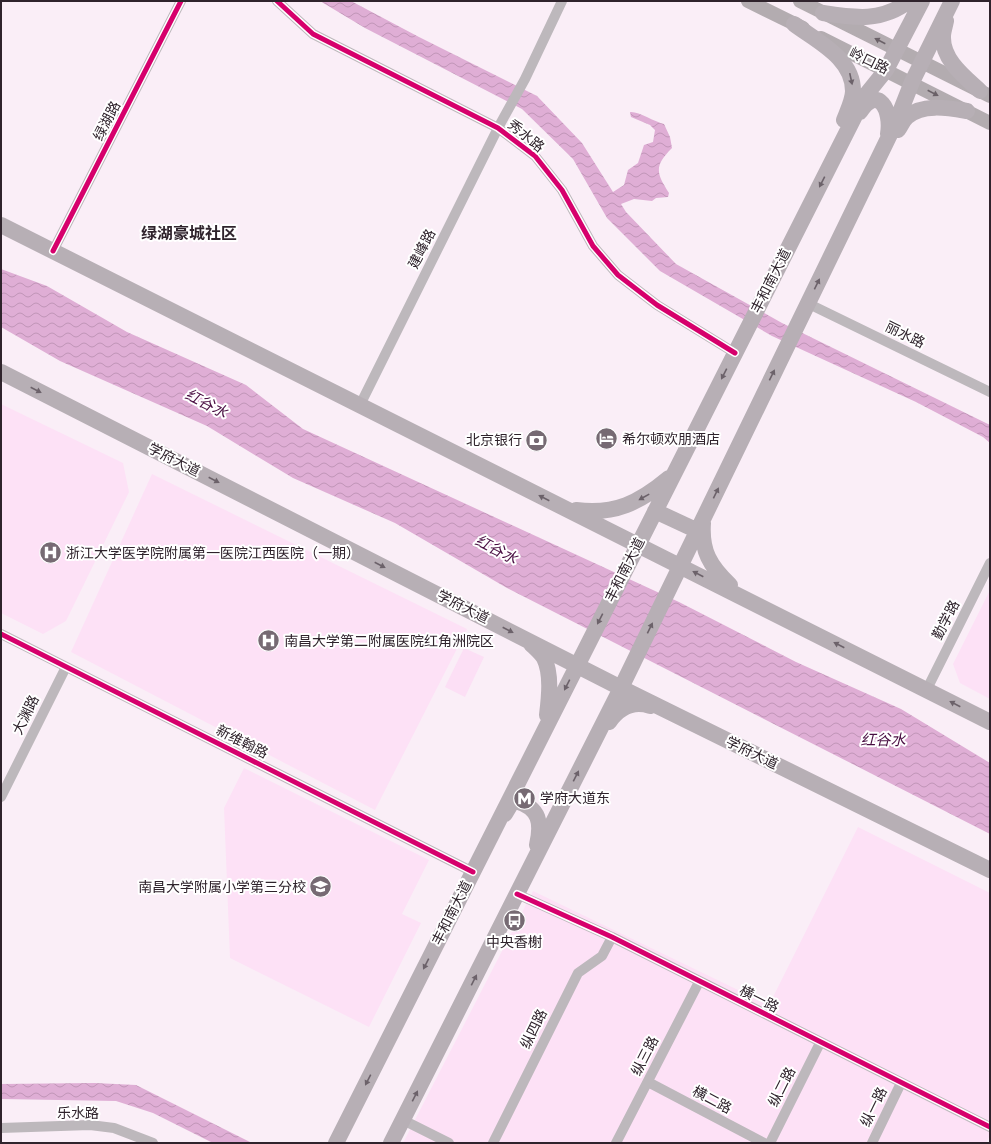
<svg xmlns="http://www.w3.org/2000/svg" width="991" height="1144" font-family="'Sofia Sans Condensed','Noto Sans SC',sans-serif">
  <defs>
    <pattern id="water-waves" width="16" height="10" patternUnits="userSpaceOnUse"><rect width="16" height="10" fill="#dfaed5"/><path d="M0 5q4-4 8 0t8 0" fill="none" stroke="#c095b7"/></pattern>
  </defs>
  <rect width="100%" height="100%" fill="#faeef7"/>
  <path fill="#fde1f6" d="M 1,404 L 123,463 L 129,492 L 66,621 L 43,634 L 1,613 Z
    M 152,474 L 467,629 L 375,810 L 71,652 Z
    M 990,590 L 990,699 L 960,683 L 953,664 Z
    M 244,768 L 429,860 L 402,914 L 421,923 L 369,1027 L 230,958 L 224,808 Z
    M 858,827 L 990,893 L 990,1135 L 986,1143 L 403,1143 L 533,891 L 769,1005 Z"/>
  <path fill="#fcdff5" d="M 464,648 L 484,657 L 465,697 L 445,687 Z"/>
  <path fill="url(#water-waves)" d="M 320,1 L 351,1 L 419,37 L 537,96 L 582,143 L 613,192 L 624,185 L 628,170 L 638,163 L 644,145 L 653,142 L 655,130 L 650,125 L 631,117 L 630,112 C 638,111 655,122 664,124 L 670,137 L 672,148 C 654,166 656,173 669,193 L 668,197 L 656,198 L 652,201 L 634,199 L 621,204 L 626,212 L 676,264 L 782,323 L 990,425 L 990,443 L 983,437 L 916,402 L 772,336 L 660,271 L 607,218 L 573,159 L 522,109 L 365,28 Z
    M 1,269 L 47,286 L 127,332 L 246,385 L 303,429 L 679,602 L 796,662 L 901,709 L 990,763 L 990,834 L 507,588 L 395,523 L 293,478 L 207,426 L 60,361 L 1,327 Z
    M 95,1083 L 136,1085 L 252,1143 L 213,1143 L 153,1113 L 116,1101 L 1,1099 L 1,1084 Z"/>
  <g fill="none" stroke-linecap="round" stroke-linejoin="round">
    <path stroke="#bdb8bc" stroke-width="10" d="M 277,1 L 313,34 L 498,128 L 535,156 L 562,190 L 593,246 L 618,275 L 657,305 L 735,353
      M 53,251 L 181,1
      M 807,303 L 990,392
      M 360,405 L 498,128 L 525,79 L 562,1
      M 1,634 L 473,872
      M 927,689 L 990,563
      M 1,797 L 66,667
      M 517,894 L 612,937 L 990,1127
      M 648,1082 L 764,1143
      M 403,1120 L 449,1143
      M 1,1128 L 90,1125 L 114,1128 L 153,1143
      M 493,1143 L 578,973 L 602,956 L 612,937
      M 616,1143 L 699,982
      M 770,1143 L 820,1043
      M 872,1143 L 901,1083"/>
    <path stroke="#b3acb0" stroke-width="14" d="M 748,1 L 803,28
      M 800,1 L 990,96
      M 821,38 L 990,123"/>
    <path stroke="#b7afb5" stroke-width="16" d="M 823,13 C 855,18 882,22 909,1
      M 946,21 C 945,26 943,32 943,36 C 942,60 965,77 980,91
      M 794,24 C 818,42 853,58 853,91 C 853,100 847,112 844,120
      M 860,112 C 878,84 892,110 888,134
      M 898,130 C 901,126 903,120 907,117 C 922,103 949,108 967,111
      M 1,225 L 990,722
      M 1,372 L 621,688 L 990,870
      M 576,510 C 615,515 639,503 669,478
      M 655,511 L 698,531
      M 703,523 C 701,551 710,566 730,585
      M 531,644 C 535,648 541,653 544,658 C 552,674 549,698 547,715
      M 609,722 C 619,708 632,700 650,706
      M 505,814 L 511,804 L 516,801 C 540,808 542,823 537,845
      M 336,1143 L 865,96 L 886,70 L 922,1
      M 391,1143 L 621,688 L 897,120 L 912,82 L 952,1"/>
    <defs>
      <path id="cycleway" d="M 277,1 L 313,34 L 498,128 L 535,156 L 562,190 L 593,246 L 618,275 L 657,305 L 735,353
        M 53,251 L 181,1
        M 1,634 L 473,872
        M 517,894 L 612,937 L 990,1127"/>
    </defs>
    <use href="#cycleway" stroke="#fff" stroke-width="8"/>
    <use href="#cycleway" stroke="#d6006c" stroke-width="5"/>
  </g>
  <defs><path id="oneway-solid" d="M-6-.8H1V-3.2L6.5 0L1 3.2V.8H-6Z"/></defs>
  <g fill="#6a6167">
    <use href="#oneway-solid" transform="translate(880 41) rotate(-153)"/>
    <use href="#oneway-solid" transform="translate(933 93) rotate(27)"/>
  </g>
  <g fill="#6c626a">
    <use href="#oneway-solid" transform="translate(851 79) rotate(78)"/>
    <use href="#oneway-solid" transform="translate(822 182) rotate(117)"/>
    <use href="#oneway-solid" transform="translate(817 284) rotate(-64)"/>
    <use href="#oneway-solid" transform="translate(724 374) rotate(117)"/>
    <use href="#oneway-solid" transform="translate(772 375) rotate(-64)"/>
    <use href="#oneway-solid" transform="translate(36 390) rotate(27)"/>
    <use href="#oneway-solid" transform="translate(214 480) rotate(27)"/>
    <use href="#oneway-solid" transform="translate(716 493) rotate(-64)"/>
    <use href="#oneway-solid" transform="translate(644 497) rotate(151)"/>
    <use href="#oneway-solid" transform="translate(544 498) rotate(-153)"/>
    <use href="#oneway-solid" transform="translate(380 565) rotate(27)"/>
    <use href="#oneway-solid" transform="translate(698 574) rotate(-153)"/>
    <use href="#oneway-solid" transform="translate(600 619) rotate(117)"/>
    <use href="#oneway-solid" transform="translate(650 628) rotate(-64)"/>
    <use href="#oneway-solid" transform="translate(508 630) rotate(27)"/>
    <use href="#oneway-solid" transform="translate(839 645) rotate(-153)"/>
    <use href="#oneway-solid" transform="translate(567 685) rotate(117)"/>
    <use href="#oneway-solid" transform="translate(955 704) rotate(-153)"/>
    <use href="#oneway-solid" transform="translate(576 776) rotate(-63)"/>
    <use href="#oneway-solid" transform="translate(426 964) rotate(117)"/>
    <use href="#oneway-solid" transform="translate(474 980) rotate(-63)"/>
    <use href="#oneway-solid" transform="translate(368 1080) rotate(117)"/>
    <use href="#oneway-solid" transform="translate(415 1096) rotate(-63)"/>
  </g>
  <defs>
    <symbol id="hotel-disc" viewBox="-11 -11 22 22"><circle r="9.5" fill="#766a73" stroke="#fff"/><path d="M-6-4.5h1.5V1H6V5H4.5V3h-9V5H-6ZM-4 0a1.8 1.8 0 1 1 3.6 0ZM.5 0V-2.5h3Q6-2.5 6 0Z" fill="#fff"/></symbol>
    <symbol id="bank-disc" viewBox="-11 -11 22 22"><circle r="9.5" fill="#766a73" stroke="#fff"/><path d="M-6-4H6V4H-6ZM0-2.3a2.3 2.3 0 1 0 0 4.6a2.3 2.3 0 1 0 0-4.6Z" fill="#fff"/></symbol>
    <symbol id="hospital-disc" viewBox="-11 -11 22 22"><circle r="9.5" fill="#766a73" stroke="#fff"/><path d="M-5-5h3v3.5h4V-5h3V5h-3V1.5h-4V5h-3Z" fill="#fff"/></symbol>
    <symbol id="metro-disc" viewBox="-11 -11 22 22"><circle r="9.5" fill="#766a73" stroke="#fff"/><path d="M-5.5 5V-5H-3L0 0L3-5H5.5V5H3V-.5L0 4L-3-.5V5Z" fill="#fff"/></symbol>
    <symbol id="school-disc" viewBox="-11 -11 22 22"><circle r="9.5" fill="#766a73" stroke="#fff"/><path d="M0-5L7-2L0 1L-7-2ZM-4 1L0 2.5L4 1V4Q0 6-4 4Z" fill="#fff"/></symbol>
    <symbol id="bus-disc" viewBox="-11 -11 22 22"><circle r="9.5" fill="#766a73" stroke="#fff"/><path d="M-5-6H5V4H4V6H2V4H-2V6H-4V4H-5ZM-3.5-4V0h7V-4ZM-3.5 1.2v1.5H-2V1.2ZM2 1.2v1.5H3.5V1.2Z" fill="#fff"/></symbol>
  </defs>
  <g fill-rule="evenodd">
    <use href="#hotel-disc" x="594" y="426" width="25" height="25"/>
    <use href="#bank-disc" x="524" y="428" width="25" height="25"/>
    <use href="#hospital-disc" x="38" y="540" width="25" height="25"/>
    <use href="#hospital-disc" x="256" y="628" width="25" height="25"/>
    <use href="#metro-disc" x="512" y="786" width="25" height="25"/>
    <use href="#school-disc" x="308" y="874" width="25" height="25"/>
    <use href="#bus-disc" x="502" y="908" width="25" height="25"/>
  </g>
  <g text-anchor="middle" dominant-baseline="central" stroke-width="4" stroke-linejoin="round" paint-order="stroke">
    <g font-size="14" fill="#2f232c" stroke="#fff">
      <text transform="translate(869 61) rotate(26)">岭口路</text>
      <text transform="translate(107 121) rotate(-63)">绿湖路</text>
      <text transform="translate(526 136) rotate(39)">秀水路</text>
      <text transform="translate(422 249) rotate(-63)">建峰路</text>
      <text transform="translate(771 281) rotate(-63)">丰和南大道</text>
      <text transform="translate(905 335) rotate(26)">丽水路</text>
      <text transform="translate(174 460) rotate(27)">学府大道</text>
      <text transform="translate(625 570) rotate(-63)">丰和南大道</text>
      <text transform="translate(463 607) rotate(27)">学府大道</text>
      <text transform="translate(946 620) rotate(-63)">勤学路</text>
      <text transform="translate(26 715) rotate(-64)">大渊路</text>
      <text transform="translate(242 742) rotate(27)">新维翰路</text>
      <text transform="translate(752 753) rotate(26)">学府大道</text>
      <text transform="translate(452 913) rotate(-63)">丰和南大道</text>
      <text transform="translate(759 999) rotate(27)">横一路</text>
      <text transform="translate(534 1029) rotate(-64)">纵四路</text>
      <text transform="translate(645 1056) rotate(-63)">纵三路</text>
      <text transform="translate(782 1087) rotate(-63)">纵二路</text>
      <text transform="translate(712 1100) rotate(28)">横二路</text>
      <text transform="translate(874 1107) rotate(-64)">纵一路</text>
      <text x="78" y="1113">乐水路</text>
    </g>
    <g font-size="14" fill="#2f232c" stroke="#fff" text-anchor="start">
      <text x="622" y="439">希尔顿欢朋酒店</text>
      <text x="522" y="440" text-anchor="end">北京银行</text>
      <text x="66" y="553">浙江大学医学院附属第一医院江西医院（一期）</text>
      <text x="284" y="641">南昌大学第二附属医院红角洲院区</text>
      <text x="540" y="798">学府大道东</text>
      <text x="306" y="887" text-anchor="end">南昌大学附属小学第三分校</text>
      <text x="514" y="942" text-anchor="middle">中央香榭</text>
    </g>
    <g font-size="15" font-style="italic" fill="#490e42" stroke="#fff">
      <text transform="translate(206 404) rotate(27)">红谷水</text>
      <text transform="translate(496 550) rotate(27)">红谷水</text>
      <text x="883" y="740">红谷水</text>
    </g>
    <g font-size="16" font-weight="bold" fill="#2f232c" stroke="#fff">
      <text x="189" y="234">绿湖豪城社区</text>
    </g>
  </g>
  <rect width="991" height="1144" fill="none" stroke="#2f232c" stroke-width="4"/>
</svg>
